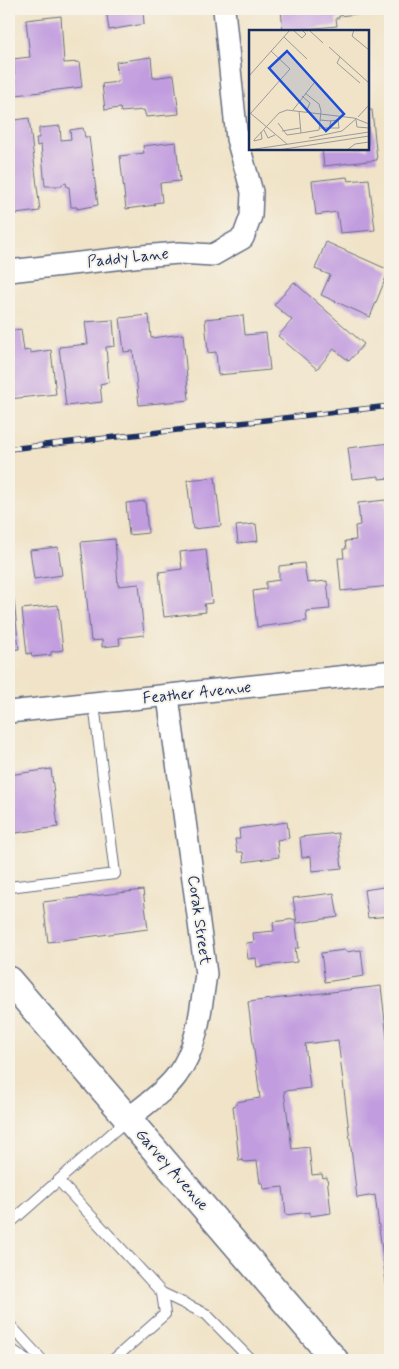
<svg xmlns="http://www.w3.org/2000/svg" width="399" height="1369" font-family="Mynerve,sans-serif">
  <rect width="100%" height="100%" fill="#f7f3e8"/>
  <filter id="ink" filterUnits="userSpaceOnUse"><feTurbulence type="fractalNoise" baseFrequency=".02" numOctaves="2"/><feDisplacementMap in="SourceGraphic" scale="10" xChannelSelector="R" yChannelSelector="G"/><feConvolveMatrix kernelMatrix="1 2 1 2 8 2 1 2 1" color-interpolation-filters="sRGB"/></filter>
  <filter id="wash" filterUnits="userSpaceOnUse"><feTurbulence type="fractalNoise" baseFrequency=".0096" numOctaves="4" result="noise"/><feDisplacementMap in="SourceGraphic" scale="20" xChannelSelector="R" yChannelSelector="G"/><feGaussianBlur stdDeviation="1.12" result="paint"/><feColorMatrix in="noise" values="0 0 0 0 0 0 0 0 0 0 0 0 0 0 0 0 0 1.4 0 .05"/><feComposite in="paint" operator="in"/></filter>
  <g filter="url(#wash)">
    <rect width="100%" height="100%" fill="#f0e3c7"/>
    <g id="blocks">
      <path fill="#c19cdf" d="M 106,9 L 143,9 L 144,24 L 109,30 Z
        M 281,9 L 355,9 L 356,14 L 339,16 L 339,18 L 336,18 L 337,26 L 283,31 Z
        M 61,16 L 64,63 L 79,62 L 82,87 L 16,95 L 13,59 L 30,57 L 26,20 Z
        M 151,57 L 153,78 L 174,75 L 179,114 L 146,117 L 144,110 L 121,112 L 120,108 L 105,110 L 102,84 L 118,82 L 116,62 Z
        M 368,110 L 372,110 L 377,160 L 324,166 L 322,149 L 368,149 Z
        M 29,118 L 40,211 L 15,214 L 12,191 L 9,192 L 9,121 Z
        M 60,126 L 61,140 L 71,139 L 70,130 L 83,128 L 85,137 L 89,137 L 98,205 L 77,209 L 77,207 L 71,207 L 69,187 L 67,187 L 66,183 L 62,184 L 62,186 L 45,186 L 41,145 L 37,146 L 36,138 L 39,138 L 39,128 Z
        M 176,142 L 180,181 L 160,183 L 162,202 L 154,203 L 155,205 L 126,209 L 120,156 L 144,153 L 143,146 Z
        M 347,177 L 348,181 L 369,179 L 375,230 L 340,233 L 337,212 L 316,215 L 312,181 Z
        M 326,242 L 389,270 L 370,317 L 321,295 L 330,275 L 315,269 Z
        M 294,282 L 364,344 L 349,361 L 334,349 L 317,369 L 278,336 L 292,320 L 274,305 Z
        M 149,315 L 151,338 L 183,334 L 189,400 L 139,405 L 133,351 L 124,352 L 120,318 Z
        M 243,315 L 245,335 L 266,333 L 270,370 L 218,375 L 216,352 L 208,353 L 205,319 Z
        M 113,320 L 115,346 L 106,347 L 109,382 L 100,384 L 102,402 L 66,406 L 59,347 L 88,344 L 85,322 Z
        M 21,329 L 24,351 L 30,350 L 30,353 L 51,350 L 56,394 L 9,399 L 9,331 Z
        M 390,443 L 390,478 L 379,479 L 379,476 L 352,479 L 348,448 Z
        M 215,477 L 221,526 L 193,529 L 187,480 Z
        M 386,500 L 388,522 L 390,521 L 390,586 L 341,591 L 338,558 L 344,558 L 343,549 L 346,549 L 345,541 L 356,540 L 355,526 L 360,525 L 358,503 Z
        M 145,501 L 148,533 L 129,535 L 126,503 Z
        M 256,524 L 258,541 L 238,543 L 236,526 Z
        M 115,539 L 118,586 L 139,584 L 144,635 L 119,638 L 120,645 L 102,647 L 102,640 L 91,641 L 81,542 Z
        M 58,547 L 62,575 L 34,579 L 30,550 Z
        M 206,549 L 212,603 L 204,604 L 206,612 L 164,617 L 159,572 L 182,569 L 180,552 Z
        M 304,563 L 307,583 L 327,581 L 330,609 L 306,611 L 307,621 L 257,627 L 253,591 L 266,589 L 266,582 L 279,580 L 279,566 Z
        M 14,600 L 19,649 L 9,650 L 9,601 Z
        M 58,605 L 63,650 L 51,652 L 51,655 L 32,657 L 31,653 L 27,654 L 22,609 Z
        M 51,769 L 58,827 L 9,834 L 9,775 Z
        M 287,822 L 289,838 L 277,840 L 279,857 L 244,862 L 243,852 L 237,852 L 235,839 L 240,839 L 239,829 Z
        M 338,833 L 342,868 L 312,871 L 311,856 L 302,858 L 300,837 Z
        M 390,886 L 389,916 L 368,918 L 364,890 Z
        M 143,890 L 148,929 L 48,942 L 43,902 Z
        M 334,893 L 338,917 L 297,923 L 293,898 Z
        M 295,919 L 299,948 L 295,948 L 297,962 L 257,967 L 256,958 L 248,959 L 246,943 L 254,942 L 253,933 L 274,931 L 273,922 Z
        M 345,950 L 346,952 L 361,950 L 364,976 L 325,982 L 321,953 Z
        M 381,986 L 390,1065 L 389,1306 L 375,1195 L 357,1198 L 338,1040 L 305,1044 L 310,1088 L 284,1091 L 292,1149 L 309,1147 L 312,1175 L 322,1174 L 323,1178 L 327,1177 L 331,1213 L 310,1216 L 310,1212 L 286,1215 L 283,1187 L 264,1189 L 263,1183 L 260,1183 L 257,1161 L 244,1162 L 243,1160 L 239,1161 L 233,1106 L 236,1105 L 236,1102 L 260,1098 L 248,1002 Z"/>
    </g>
  </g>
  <g filter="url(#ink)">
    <use href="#blocks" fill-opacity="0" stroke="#666e83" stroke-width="1"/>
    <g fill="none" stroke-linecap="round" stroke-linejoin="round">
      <defs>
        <path id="service" d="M 9,887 L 115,874 L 94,704
          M 59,1181 L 162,1293 L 165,1314 L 113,1360
          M 9,1224 L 128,1119
          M 162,1293 L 206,1314 L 251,1360
          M 9,1324 L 42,1360
          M 9,1348 L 27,1360"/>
        <path id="minor" d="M 9,271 L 142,256 L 179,253 L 213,255 L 243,238 L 251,216 L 252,192 L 237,139 L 224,9
          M 9,712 L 386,672
          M 128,1119 C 144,1105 165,1092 177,1075 C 198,1048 201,1007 206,974 L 168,697"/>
        <path id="tertiary" d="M 9,980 L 335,1360"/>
      </defs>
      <use href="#service" stroke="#666e83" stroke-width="12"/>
      <use href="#minor" stroke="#666e83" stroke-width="24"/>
      <use href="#tertiary" stroke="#666e83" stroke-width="29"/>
      <use href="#service" stroke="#fff" stroke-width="10"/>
      <use href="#minor" stroke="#fff" stroke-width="21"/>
      <use href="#tertiary" stroke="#fff" stroke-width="26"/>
      <defs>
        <path id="rail" d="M 9,449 L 390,406"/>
      </defs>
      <use href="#rail" stroke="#1b2f5e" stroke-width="5.5"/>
      <use href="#rail" stroke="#f7f3e8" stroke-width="4" stroke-dasharray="11" stroke-linecap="butt"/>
    </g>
  </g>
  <g text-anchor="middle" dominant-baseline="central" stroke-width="4" stroke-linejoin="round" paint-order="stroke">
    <g font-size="16" fill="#1b2f5e" stroke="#f7f3e8">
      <text transform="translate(128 258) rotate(-6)">Paddy Lane</text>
      <text transform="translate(197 693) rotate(-6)">Feather Avenue</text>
      <text transform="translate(199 920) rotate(82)">Corak Street</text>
      <text transform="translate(172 1170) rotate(49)">Garvey Avenue</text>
    </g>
  </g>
  <g transform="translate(249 30)">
    <rect width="120" height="120" fill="#f0e3c7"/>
    <path fill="none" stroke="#9b9b9d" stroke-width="1" d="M 44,0 L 53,8 L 57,4 L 53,0M 60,0 L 74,13M 105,0 L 103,6 L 120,20M 35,7 L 58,29M 80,17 L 120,53M 91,27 L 88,33 L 111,53M 0,46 L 41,0M 53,66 L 61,73 L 57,82M 44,80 L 65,53M 0,82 L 38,114M 2,83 L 41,39 L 22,21M 109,87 L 120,75M 71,90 L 82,91 L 80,99M 107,90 L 108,97 L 120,98M 29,93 L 38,105 L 52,103 L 50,81M 70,98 L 90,98 L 89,90 L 81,91M 15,100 L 19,108 L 26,105M 33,101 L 51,98M 12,102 L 13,109 L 5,111 L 5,110 L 30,83 L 38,80 L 105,88 L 120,94M 52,103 L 70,100 L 72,81 L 70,74 L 56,63M 60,108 L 93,101 L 108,88M 0,120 L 120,102M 29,120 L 120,106M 98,120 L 106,114 L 120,112"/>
    <path fill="#1d4ed8" fill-opacity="0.15" stroke="#1d4ed8" stroke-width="2.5" d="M 38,21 L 95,84 L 77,101 L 20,38 Z"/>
    <rect width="120" height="120" fill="none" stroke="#1b2f5e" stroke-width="2.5"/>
  </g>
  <rect width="399" height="1369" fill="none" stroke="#f7f3e8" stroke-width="30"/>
</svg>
